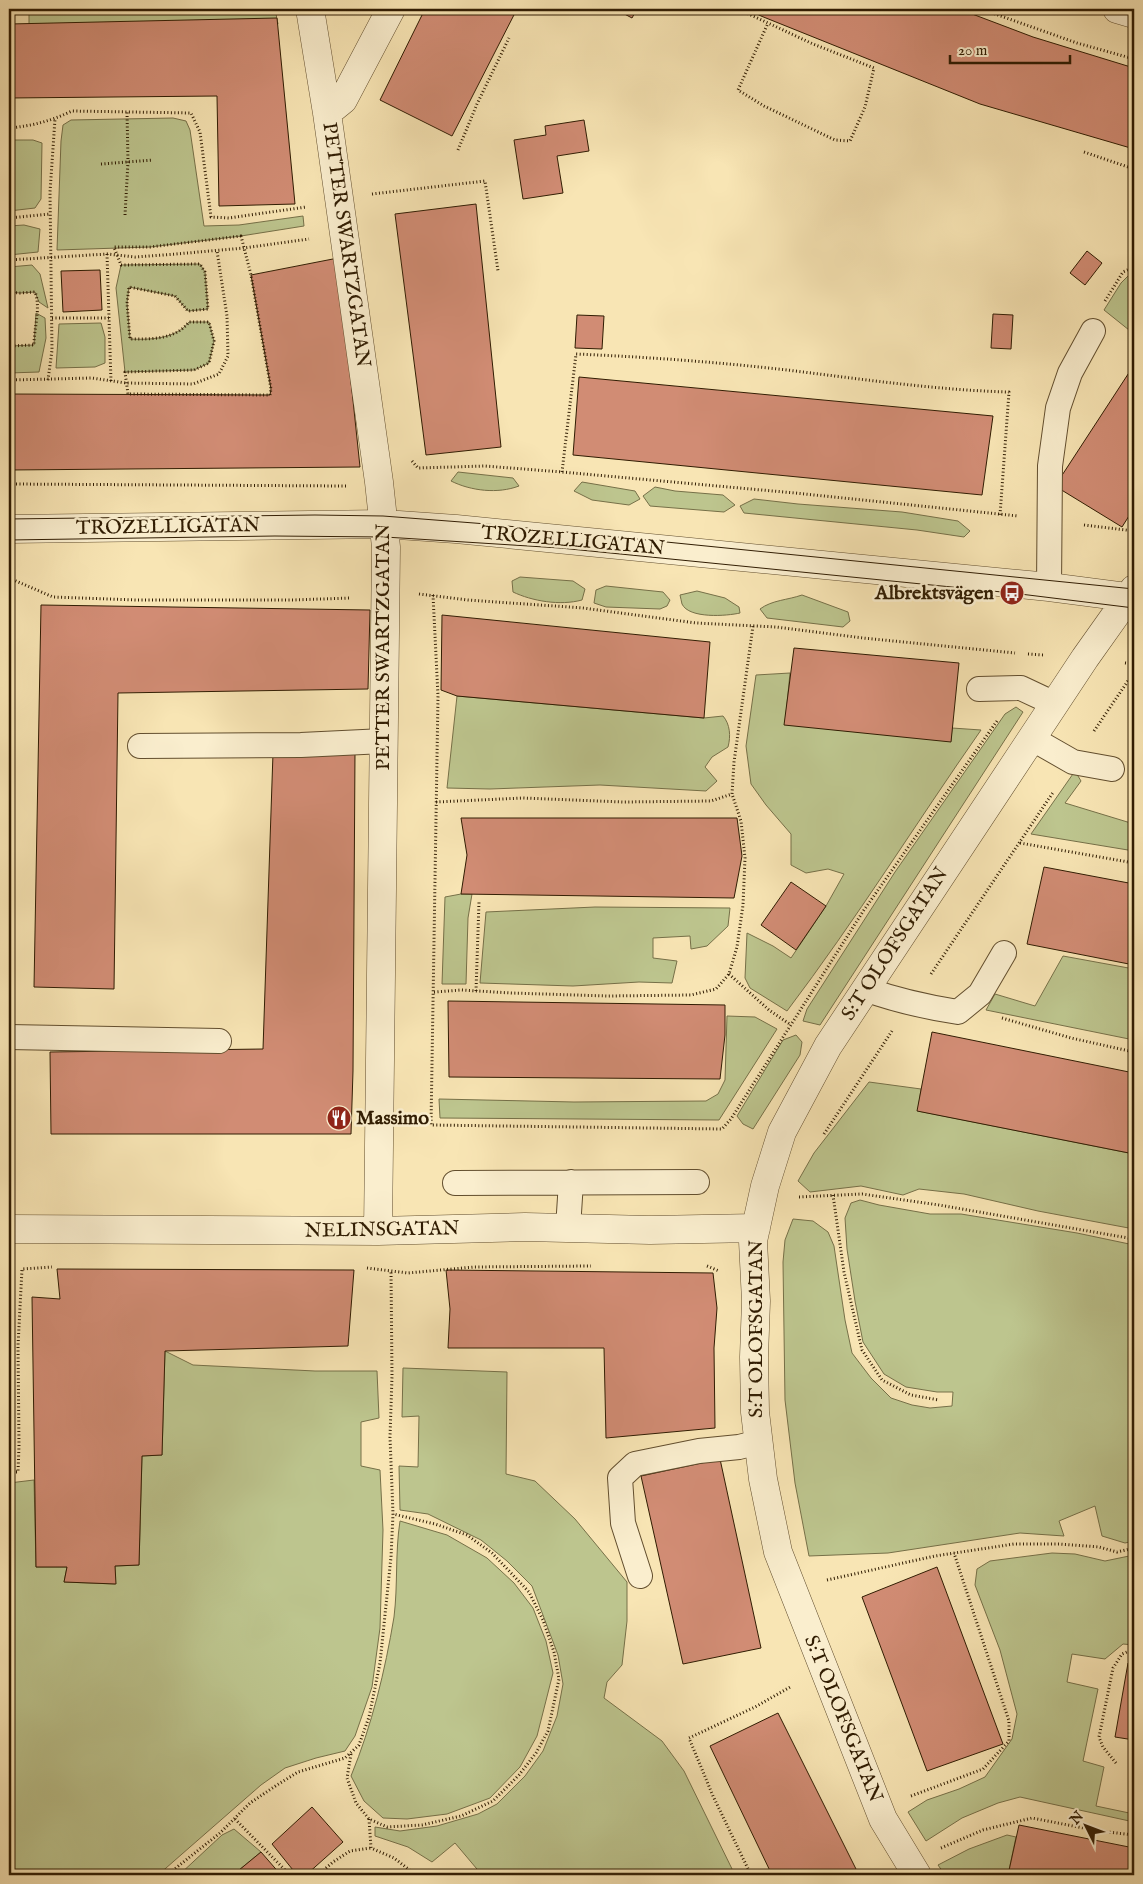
<svg xmlns="http://www.w3.org/2000/svg" width="1143" height="1884" font-family="'IM FELL English',serif">
  <rect width="100%" height="100%" fill="#f8e5b4"/>
  <filter id="stains"><feTurbulence type="fractalNoise" baseFrequency=".004" numOctaves="4"/><feColorMatrix values="0 0 0 0 .2 0 0 0 0 .09 0 0 0 0 .02 0 0 0 .5 -.17"/></filter>
  <radialGradient id="worn" r=".72"><stop offset=".6" stop-color="#630" stop-opacity="0"/><stop offset="1" stop-color="#630" stop-opacity=".3"/></radialGradient>
  <path fill="#bdc58e" stroke="#767048" d="M 29,9 L 275,9 L 278,24 L 29,24 Z
    M 173,118 L 186,121 L 190,130 L 204,226 L 239,225 L 303,216 L 304,226 L 241,236 L 150,247 L 57,250 L 61,141 L 63,125 L 71,120 Z
    M 9,140 L 33,140 L 42,143 L 41,199 L 35,208 L 9,211 Z
    M 24,225 L 40,229 L 38,252 L 9,255 L 9,226 Z
    M 200,264 L 205,272 L 208,309 L 188,311 L 175,296 L 129,287 L 127,303 L 130,339 C 150,340 176,339 189,322 L 209,322 L 214,341 L 209,363 L 194,370 L 125,372 L 116,288 L 121,265 Z
    M 32,265 L 40,274 L 48,308 L 39,302 L 35,292 L 20,293 L 9,292 L 9,267 Z
    M 1131,273 L 1134,273 L 1134,334 L 1104,310 L 1121,283 Z
    M 36,313 L 45,318 L 46,338 L 39,372 L 9,373 L 9,346 L 34,345 Z
    M 101,323 L 105,337 L 105,363 L 95,367 L 56,368 L 59,324 Z
    M 458,472 L 513,478 L 519,486 C 498,494 471,491 451,481 Z
    M 582,482 L 635,491 L 640,499 L 629,505 L 592,500 L 574,491 Z
    M 655,487 L 675,491 L 723,495 L 735,505 L 724,512 L 650,506 L 643,496 Z
    M 754,499 L 798,504 L 902,512 L 958,521 L 970,531 L 964,537 L 917,530 L 744,513 L 740,506 Z
    M 520,577 L 573,581 L 585,589 L 582,600 C 560,606 532,601 513,592 L 512,581 Z
    M 606,586 L 663,592 L 670,600 L 667,606 L 660,609 L 606,607 L 594,603 L 596,590 Z
    M 697,591 L 725,598 L 739,607 L 740,613 C 727,616 689,619 682,604 C 681,601 681,598 680,595 Z
    M 802,595 L 848,612 L 850,621 L 843,627 L 767,618 L 760,609 C 772,600 788,600 802,595 Z
    M 790,673 L 785,724 L 951,741 L 952,728 L 981,730 C 916,823 856,920 787,1011 L 750,988 L 745,978 L 747,933 L 773,946 L 791,958 L 826,906 L 844,874 L 828,869 L 806,873 L 791,865 L 791,834 L 766,805 L 751,784 L 746,746 L 756,675 Z
    M 457,696 L 704,718 L 723,716 C 730,724 731,736 728,747 L 712,757 L 705,767 L 717,781 L 706,791 L 600,785 L 490,789 L 447,788 Z
    M 1016,707 L 1023,712 L 820,1025 L 803,1021 L 807,1009 L 895,872 L 1005,714 Z
    M 1075,771 L 1081,781 L 1065,803 L 1134,824 L 1134,851 L 1031,834 Z
    M 461,894 L 472,894 L 468,918 L 466,984 L 442,984 L 445,897 Z
    M 595,907 L 730,908 L 728,926 L 707,946 L 691,949 L 690,936 L 653,938 L 653,958 L 677,961 L 672,983 L 639,982 L 573,986 L 480,983 L 486,912 Z
    M 1063,956 L 1134,969 L 1134,1040 L 986,1010 L 995,994 L 1035,1006 Z
    M 727,1016 L 755,1017 L 777,1029 L 719,1120 L 440,1118 L 439,1099 L 574,1102 L 706,1101 L 718,1094 L 725,1080 Z
    M 796,1035 L 802,1042 L 800,1055 L 753,1129 L 743,1124 L 737,1116 L 783,1040 Z
    M 869,1082 L 921,1089 L 918,1111 L 1134,1154 L 1134,1229 L 1038,1211 L 964,1194 L 919,1189 L 903,1195 L 861,1186 L 810,1192 L 798,1181 L 814,1153 Z
    M 860,1200 L 879,1205 L 930,1214 L 961,1214 L 1077,1233 L 1134,1245 L 1134,1541 L 1125,1543 L 1102,1536 L 1095,1506 L 1059,1521 L 1064,1536 L 1020,1533 L 888,1553 L 809,1556 L 795,1483 L 785,1400 L 783,1262 L 785,1240 L 793,1219 L 813,1221 L 828,1232 L 834,1246 L 845,1320 L 852,1353 L 871,1378 L 891,1398 L 912,1405 L 930,1408 L 952,1406 L 953,1392 L 937,1392 L 906,1387 L 884,1374 L 863,1342 L 855,1301 L 847,1249 L 845,1218 L 851,1203 Z
    M 165,1351 L 193,1365 L 315,1371 L 377,1371 L 379,1418 L 361,1422 L 361,1466 L 380,1470 L 383,1530 L 380,1628 L 372,1687 L 355,1736 L 345,1751 L 316,1758 L 285,1768 L 261,1785 L 158,1875 L 9,1875 L 9,1483 L 34,1480 L 36,1567 L 67,1567 L 64,1582 L 115,1584 L 115,1566 L 139,1565 L 142,1456 L 162,1455 Z
    M 403,1368 L 507,1372 L 506,1474 L 535,1481 L 575,1519 L 627,1582 L 627,1621 L 622,1665 L 607,1682 L 604,1698 L 662,1741 L 684,1771 L 735,1875 L 482,1875 L 455,1843 L 432,1862 L 408,1847 L 375,1836 L 375,1827 L 400,1831 L 437,1826 L 478,1814 L 497,1804 L 525,1776 L 543,1751 L 557,1716 L 563,1684 L 558,1655 L 532,1586 L 507,1561 L 481,1540 L 428,1514 L 400,1510 L 399,1466 L 418,1467 L 419,1416 L 402,1417 Z
    M 400,1521 L 447,1535 L 487,1558 L 514,1583 L 533,1608 L 546,1641 L 553,1673 L 537,1736 L 520,1767 L 490,1798 L 447,1814 L 407,1819 L 383,1818 L 364,1801 L 351,1776 C 372,1725 385,1671 394,1617 C 398,1585 395,1553 400,1521 Z
    M 1052,1553 L 1075,1554 L 1105,1561 L 1134,1555 L 1134,1645 L 1123,1644 L 1105,1659 L 1072,1654 L 1067,1682 L 1098,1689 L 1083,1761 L 1104,1767 L 1096,1806 L 1134,1814 L 1134,1822 L 1020,1797 L 998,1803 L 962,1818 L 926,1841 L 908,1812 L 927,1800 L 959,1789 L 985,1777 L 1012,1739 L 1017,1714 L 1000,1650 L 975,1585 L 977,1569 L 990,1561 Z
    M 234,1829 L 261,1852 L 233,1875 L 179,1875 L 222,1835 Z
    M 1007,1835 L 1016,1837 L 1008,1875 L 945,1875 L 938,1865 L 969,1849 Z"/>
  <path fill="#d18c74" stroke="#301c02" d="M 425,9 L 517,9 L 452,136 L 380,100 Z
    M 615,9 L 637,9 L 632,18 Z
    M 747,9 L 959,9 L 1033,37 L 1134,68 L 1134,149 L 980,104 L 761,16 Z
    M 277,18 L 295,204 L 219,206 L 217,96 L 9,98 L 9,24 Z
    M 584,120 L 589,151 L 557,156 L 563,193 L 523,199 L 514,140 L 546,135 L 545,126 Z
    M 476,204 L 501,447 L 426,455 L 395,214 Z
    M 1087,251 L 1102,263 L 1085,285 L 1070,273 Z
    M 338,258 L 360,467 L 9,470 L 9,394 L 270,395 L 271,389 L 251,275 Z
    M 100,270 L 102,310 L 63,312 L 61,271 Z
    M 993,314 L 1013,315 L 1011,349 L 991,348 Z
    M 577,315 L 604,316 L 602,349 L 575,348 Z
    M 1134,365 L 1134,508 L 1122,527 L 1055,486 Z
    M 579,377 L 993,416 L 982,495 L 573,455 Z
    M 41,605 L 370,610 L 368,689 L 118,693 L 114,989 L 34,987 Z
    M 442,615 L 710,642 L 704,718 L 457,696 L 441,690 Z
    M 794,648 L 959,663 L 951,742 L 784,725 Z
    M 355,752 L 353,1071 L 351,1134 L 51,1134 L 50,1052 L 263,1049 L 273,753 Z
    M 461,818 L 737,818 L 742,856 L 734,898 L 461,894 L 467,855 Z
    M 1044,867 L 1134,884 L 1134,965 L 1027,944 Z
    M 791,882 L 826,906 L 796,950 L 761,925 Z
    M 448,1001 L 725,1005 L 725,1035 L 720,1079 L 449,1077 Z
    M 932,1032 L 1134,1073 L 1134,1154 L 917,1111 Z
    M 57,1269 L 354,1270 L 348,1346 L 165,1351 L 162,1455 L 142,1456 L 139,1565 L 115,1566 L 116,1584 L 64,1582 L 67,1567 L 36,1567 L 32,1297 L 60,1299 Z
    M 446,1270 L 713,1273 L 717,1308 L 714,1348 L 715,1428 L 606,1438 L 604,1348 L 448,1348 L 450,1309 Z
    M 720,1459 L 761,1648 L 683,1664 L 641,1476 Z
    M 937,1567 L 1003,1744 L 927,1771 L 862,1597 Z
    M 1128,1663 L 1134,1664 L 1134,1740 L 1115,1737 Z
    M 778,1713 L 859,1875 L 772,1875 L 710,1746 Z
    M 312,1807 L 343,1842 L 306,1875 L 297,1875 L 272,1844 Z
    M 1019,1825 L 1134,1848 L 1134,1875 L 1008,1875 Z
    M 261,1852 L 281,1875 L 233,1875 Z"/>
  <g fill="none" stroke-linecap="round" stroke-linejoin="round">
    <defs>
      <path id="service" d="M 1049,587 L 1050,466 L 1058,408 L 1070,373 L 1093,331
        M 979,689 L 1021,688 L 1055,704
        M 1031,738 L 1073,762 L 1112,769
        M 140,746 L 301,745 L 384,741
        M 865,989 C 895,1000 926,1007 958,1012 L 980,994 L 1004,953
        M 9,1037 L 219,1041
        M 455,1183 L 697,1182
        M 568,1228 L 571,1182
        M 640,1576 L 623,1523 L 620,1478 L 635,1464 L 699,1451 L 739,1447 L 759,1442"/>
      <path id="minor" d="M 310,9 L 327,113 L 379,482 L 386,547 L 378,1231
        M 1117,9 L 1134,14
        M 327,113 L 343,100 L 391,9
        M 9,529 L 384,524 L 456,529 L 680,551 L 1049,587 L 1134,598
        M 9,1229 L 378,1231 L 525,1227 L 650,1230 L 756,1228
        M 917,1875 L 883,1819 L 778,1552 L 763,1479 L 755,1412 L 754,1357 L 756,1301 L 753,1241 L 765,1186 L 782,1132 L 828,1046 L 1085,658 L 1134,589"/>
    </defs>
    <use href="#service" stroke="#624e2e" stroke-width="26"/>
    <use href="#minor" stroke="#624e2e" stroke-width="29"/>
    <path stroke="#301c02" stroke-width="3" stroke-dasharray="1 2.5" stroke-linecap="butt" d="M 738,9 L 813,44 L 874,68 L 865,107 L 850,141 L 835,140 L 764,106 L 738,90 L 768,23
      M 981,9 L 1077,43 L 1134,59
      M 9,128 C 32,126 51,121 72,111 L 191,113 L 200,132 L 211,217 L 229,218 L 306,207
      M 458,150 L 477,104 L 509,38
      M 1084,152 L 1134,169
      M 101,164 L 153,160
      M 372,194 L 485,181 L 498,271
      M 125,215 L 128,162 L 127,112
      M 9,218 L 50,214
      M 241,236 L 251,275 L 271,389 L 270,395 L 128,394 L 125,372 L 194,370 L 209,363 L 214,341 L 209,322 L 189,322 C 175,340 151,339 130,339 L 127,303 L 129,287 L 175,296 L 188,311 L 208,309 L 205,272 L 200,264 L 121,265 L 114,247 L 150,247 Z
      M 107,254 L 111,382
      M 9,260 L 107,254 L 135,257 L 176,254 L 244,248 L 309,239
      M 9,292 L 20,293 L 35,292 C 41,307 34,328 34,345 L 9,346
      M 1105,301 L 1123,272 L 1134,267
      M 52,318 L 110,318
      M 9,380 L 92,378 L 126,383 L 193,384 L 219,374 L 228,356 L 227,316 L 217,251
      M 48,380 L 52,350 L 50,192 L 55,119
      M 412,461 L 418,468 L 485,466 L 562,472 L 795,493 L 1018,516
      M 562,472 L 576,354 C 647,357 717,362 787,370 C 861,379 935,390 1009,392 L 1000,515
      M 9,484 L 346,486
      M 1084,525 L 1134,531
      M 9,578 L 53,597 L 136,600 L 292,600 L 350,598
      M 419,594 L 468,600 L 583,608 L 696,623 L 776,627 L 863,638 L 1015,653
      M 433,595 L 438,696 L 431,1125 L 722,1129 L 731,1119 L 864,910 L 997,721
      M 1028,654 L 1044,655
      M 1125,663 L 1134,664
      M 1094,731 L 1134,672
      M 436,802 L 523,798 L 623,802 L 711,801 L 732,794 L 734,762 L 753,626
      M 1020,843 L 1134,863
      M 729,974 L 769,1010 L 791,1025
      M 931,974 L 1054,791
      M 476,991 L 479,902
      M 434,992 L 461,990 L 511,993 L 607,996 L 691,995 L 716,989 L 729,974 L 737,947 L 743,905 L 745,858 L 741,821 L 732,794
      M 1002,1018 L 1071,1038 L 1134,1052
      M 824,1134 L 892,1031
      M 833,1195 L 844,1272 L 862,1350 L 882,1380 L 911,1395 L 939,1400
      M 799,1197 L 862,1194 L 939,1205 L 1134,1239
      M 707,1266 L 719,1271
      M 367,1268 L 408,1273 L 474,1267 L 591,1266
      M 9,1472 L 18,1472 L 19,1446 L 18,1346 L 22,1269 L 52,1267
      M 827,1580 L 935,1556 L 1014,1544 L 1059,1544 L 1099,1547 L 1117,1552 L 1134,1548
      M 351,1754 L 347,1778 L 356,1803 L 369,1819 L 387,1827 L 422,1825 L 461,1816 L 493,1801 L 519,1775 L 536,1753 L 548,1731 L 559,1679 L 554,1652 L 543,1620 L 529,1592 L 492,1553 L 467,1535 L 435,1524 L 393,1514
      M 1116,1763 L 1103,1747 L 1099,1737 L 1113,1668 L 1122,1654 L 1134,1649
      M 911,1796 L 983,1769 L 1009,1741 L 1009,1721 L 954,1553
      M 235,1819 L 290,1875
      M 369,1819 L 371,1848 L 394,1858 L 416,1875
      M 941,1848 L 983,1830 L 1032,1818 L 1099,1831 L 1134,1835
      M 167,1875 L 220,1833 L 250,1803 L 277,1785 L 298,1772 L 345,1758 L 359,1745 L 369,1717 L 380,1663 L 391,1557 L 393,1514 L 390,1437 L 392,1376 L 391,1270
      M 318,1875 L 333,1862 L 350,1851 L 371,1848
      M 751,1875 L 713,1796 L 689,1738 L 755,1707 L 792,1686"/>
    <use href="#service" stroke="#faeece" stroke-width="24"/>
    <use href="#minor" stroke="#faeece" stroke-width="28"/>
    <path stroke="#301c02" stroke-width="1" d="M 9,519 L 315,515 L 383,516 L 487,524 L 1134,589
      M 9,540 L 275,536 L 385,537 L 560,548 L 1012,593 L 1134,608"/>
  </g>
  <defs>
    <symbol id="bus-disc" viewBox="-11 -11 22 22"><circle r="9.5" fill="#8f2418" stroke="#faeece"/><path d="M-5-6H5V4H4V6H2V4H-2V6H-4V4H-5ZM-3.5-4V0h7V-4ZM-3.5 1.2v1.5H-2V1.2ZM2 1.2v1.5H3.5V1.2Z" fill="#fff"/></symbol>
    <symbol id="restaurant-disc" viewBox="-11 -11 22 22"><circle r="9.5" fill="#8f2418" stroke="#faeece"/><path d="M-5-6h1v4h1v-4h1v4h1v-4h1v5L-1.5 .5V6h-2V.5L-5-1ZM5-6V6H3V1.5H1.5Q1.5-4 5-6Z" fill="#fff"/></symbol>
  </defs>
  <g fill-rule="evenodd">
    <use href="#bus-disc" x="998" y="579" width="28" height="28"/>
    <use href="#restaurant-disc" x="325" y="1104" width="28" height="28"/>
  </g>
  <g text-anchor="middle" dominant-baseline="central" stroke-width="5" stroke-linejoin="round" paint-order="stroke">
    <g font-size="20" fill="#301c02" stroke="#faeece">
      <text transform="translate(346 245) rotate(82)">PETTER SWARTZGATAN</text>
      <text transform="translate(168 527) rotate(-1)">TROZELLIGATAN</text>
      <text transform="translate(573 541) rotate(5)">TROZELLIGATAN</text>
      <text transform="translate(383 647) rotate(-90)">PETTER SWARTZGATAN</text>
      <text transform="translate(895 944) rotate(-57)">S:T OLOFSGATAN</text>
      <text transform="translate(382 1230) rotate(-1)">NELINSGATAN</text>
      <text transform="translate(756 1329) rotate(-90)">S:T OLOFSGATAN</text>
      <text transform="translate(843 1719) rotate(68)">S:T OLOFSGATAN</text>
    </g>
    <g font-size="20" font-weight="bold" fill="#301c02" stroke="#faeece" text-anchor="end">
      <text x="994" y="593">Albrektsvägen</text>
      <text x="356" y="1118" text-anchor="start">Massimo</text>
    </g>
  </g>
  <rect width="1143" height="1884" fill="none" stroke="#f8e5b4" stroke-width="30"/>
  <rect x="10" y="10" width="1123" height="1864" fill="none" stroke="#301c02" stroke-width="2.5"/>
  <rect x="15" y="15" width="1113" height="1854" fill="none" stroke="#301c02"/>
  <g transform="translate(1086 1826) rotate(312)" stroke="#faeece" stroke-width="4" paint-order="stroke">
  <path d="M0-4L9 19L0 12L-9 19Z" fill="#301c02"/>
  <text y="-8" font-size="14" font-weight="bold" text-anchor="middle" fill="#301c02">N</text>
  </g>
  <path d="M950 55v8h120v-8" fill="none" stroke="#301c02" stroke-width="2.5"/>
  <text x="958" y="55" font-size="15" fill="#301c02" stroke="#faeece" stroke-width="4" paint-order="stroke">20 m</text>
  <rect width="100%" height="100%" filter="url(#stains)"/>
  <rect width="100%" height="100%" fill="url(#worn)"/>
</svg>
